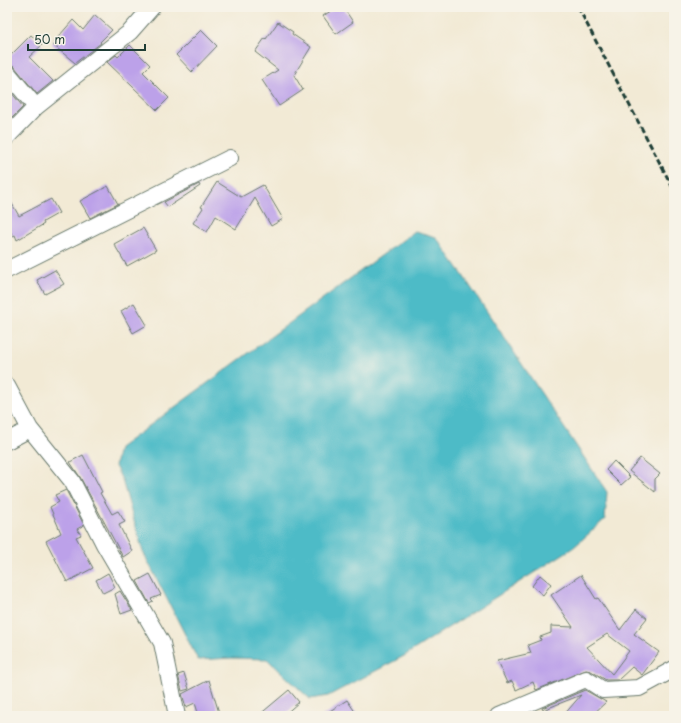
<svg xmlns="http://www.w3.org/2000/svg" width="681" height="723" font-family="'Playpen Sans',sans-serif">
  <rect width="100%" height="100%" fill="#f7f3e8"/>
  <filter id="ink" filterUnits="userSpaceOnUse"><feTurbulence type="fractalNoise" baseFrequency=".025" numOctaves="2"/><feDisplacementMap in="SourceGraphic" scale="8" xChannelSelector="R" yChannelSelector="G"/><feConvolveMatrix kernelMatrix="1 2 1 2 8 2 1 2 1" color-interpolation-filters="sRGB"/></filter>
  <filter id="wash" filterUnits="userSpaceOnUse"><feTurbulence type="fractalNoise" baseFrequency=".012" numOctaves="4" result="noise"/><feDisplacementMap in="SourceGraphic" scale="16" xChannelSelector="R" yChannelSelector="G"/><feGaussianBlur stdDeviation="0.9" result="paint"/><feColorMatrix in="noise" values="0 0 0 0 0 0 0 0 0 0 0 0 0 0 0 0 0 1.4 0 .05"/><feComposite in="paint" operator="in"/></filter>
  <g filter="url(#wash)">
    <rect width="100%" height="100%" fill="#f2ead5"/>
    <path fill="#4ebbc7" stroke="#367c7e" d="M 415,231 L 436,237 L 456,265 L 607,492 L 605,519 L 574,547 L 404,656 L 328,696 L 310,699 L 267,659 L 231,658 L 198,660 L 143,552 L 122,480 L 115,466 L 119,448 Z"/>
    <g id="blocks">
      <path fill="#bca1e9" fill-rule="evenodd" d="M 337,7 L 343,7 L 353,22 L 336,34 L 323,16 Z
        M 95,15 L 112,30 L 100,42 L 101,43 L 75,63 L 52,44 L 73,20 L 83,30 Z
        M 278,22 L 293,32 L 292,34 L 311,47 L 294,75 L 303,90 L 279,106 L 262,80 L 278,70 L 255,52 L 265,38 L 266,39 Z
        M 201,30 L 217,46 L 192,72 L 176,55 Z
        M 31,35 L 42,45 L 29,57 L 53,81 L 37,94 L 14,66 L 7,63 L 7,59 Z
        M 130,45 L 150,65 L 143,72 L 169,98 L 157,110 L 107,62 L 116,55 L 118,57 Z
        M 7,87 L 23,107 L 7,123 Z
        M 217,182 L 241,197 L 263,185 L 283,219 L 271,226 L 255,198 L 236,229 L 216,216 L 207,232 L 193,223 L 203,208 L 201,207 Z
        M 199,184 L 200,186 L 168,207 L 164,202 Z
        M 108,186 L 118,204 L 90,218 L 80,201 Z
        M 7,195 L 19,216 L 51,199 L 59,213 L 43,222 L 44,224 L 17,240 L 15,235 L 13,236 L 7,226 Z
        M 143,228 L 156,250 L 127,266 L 114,244 Z
        M 55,270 L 64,284 L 45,294 L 37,280 Z
        M 134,303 L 147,325 L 133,333 L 121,311 Z
        M 83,455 L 102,492 L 100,493 L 112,514 L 118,511 L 125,522 L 119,525 L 132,551 L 123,557 L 80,477 L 70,462 Z
        M 640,458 L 660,474 L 655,479 L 655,492 L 629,471 Z
        M 614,461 L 630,477 L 621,485 L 606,470 Z
        M 66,490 L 84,525 L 77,529 L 81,535 L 76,537 L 93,568 L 67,582 L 46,541 L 61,533 L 50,507 L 59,502 L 55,495 Z
        M 108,573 L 115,587 L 103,593 L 96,580 Z
        M 150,574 L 161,595 L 151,599 L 153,601 L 149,603 L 137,581 Z
        M 540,575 L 551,584 L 543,595 L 532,586 Z
        M 581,575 L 596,599 L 598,598 L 620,630 L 636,609 L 647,618 L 634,634 L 659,652 L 642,675 L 632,667 L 618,680 L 606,680 L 591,671 L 586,670 L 536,690 L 533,682 L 516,690 L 512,681 L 507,683 L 497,661 L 531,653 L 528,645 L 541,640 L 540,637 L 551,633 L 551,626 L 573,627 L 551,595 ZM 607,634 L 629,651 L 612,674 L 587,647 Z
        M 120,591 L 132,610 L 121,614 L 115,594 Z
        M 184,673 L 189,689 L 182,691 L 178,675 Z
        M 209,680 L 220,716 L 199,716 L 195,703 L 186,707 L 182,694 Z
        M 289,690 L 299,702 L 283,716 L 258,716 Z
        M 585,690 L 606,702 L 591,716 L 563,716 L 581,695 L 543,710 L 542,708 Z
        M 347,700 L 358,716 L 322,716 Z"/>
    </g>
  </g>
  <g filter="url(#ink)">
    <use href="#blocks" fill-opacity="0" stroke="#697a6c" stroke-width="1"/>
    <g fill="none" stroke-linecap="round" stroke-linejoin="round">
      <defs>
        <path id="minor" d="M 7,72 L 36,107
          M 7,137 L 36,107 L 130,32 L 152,7
          M 7,270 L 230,158
          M 7,386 L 30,429 L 72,481 L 104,544 L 162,643 L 177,716
          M 7,441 L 30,429
          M 499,716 L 586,679 L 603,690 L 639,688 L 674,669"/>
      </defs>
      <use href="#minor" stroke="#697a6c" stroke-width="18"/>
      <use href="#minor" stroke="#fff" stroke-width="16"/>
      <path stroke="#1f3d34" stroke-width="3" stroke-dasharray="6 3" stroke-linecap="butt" d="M 578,7 L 674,190"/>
    </g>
  </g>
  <rect width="681" height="723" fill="none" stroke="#f7f3e8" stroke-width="24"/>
  <path d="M28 44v6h117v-6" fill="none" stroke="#1f3d34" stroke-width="2"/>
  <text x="34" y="44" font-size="12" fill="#1f3d34" stroke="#f7f3e8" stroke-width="3" paint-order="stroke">50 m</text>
</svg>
